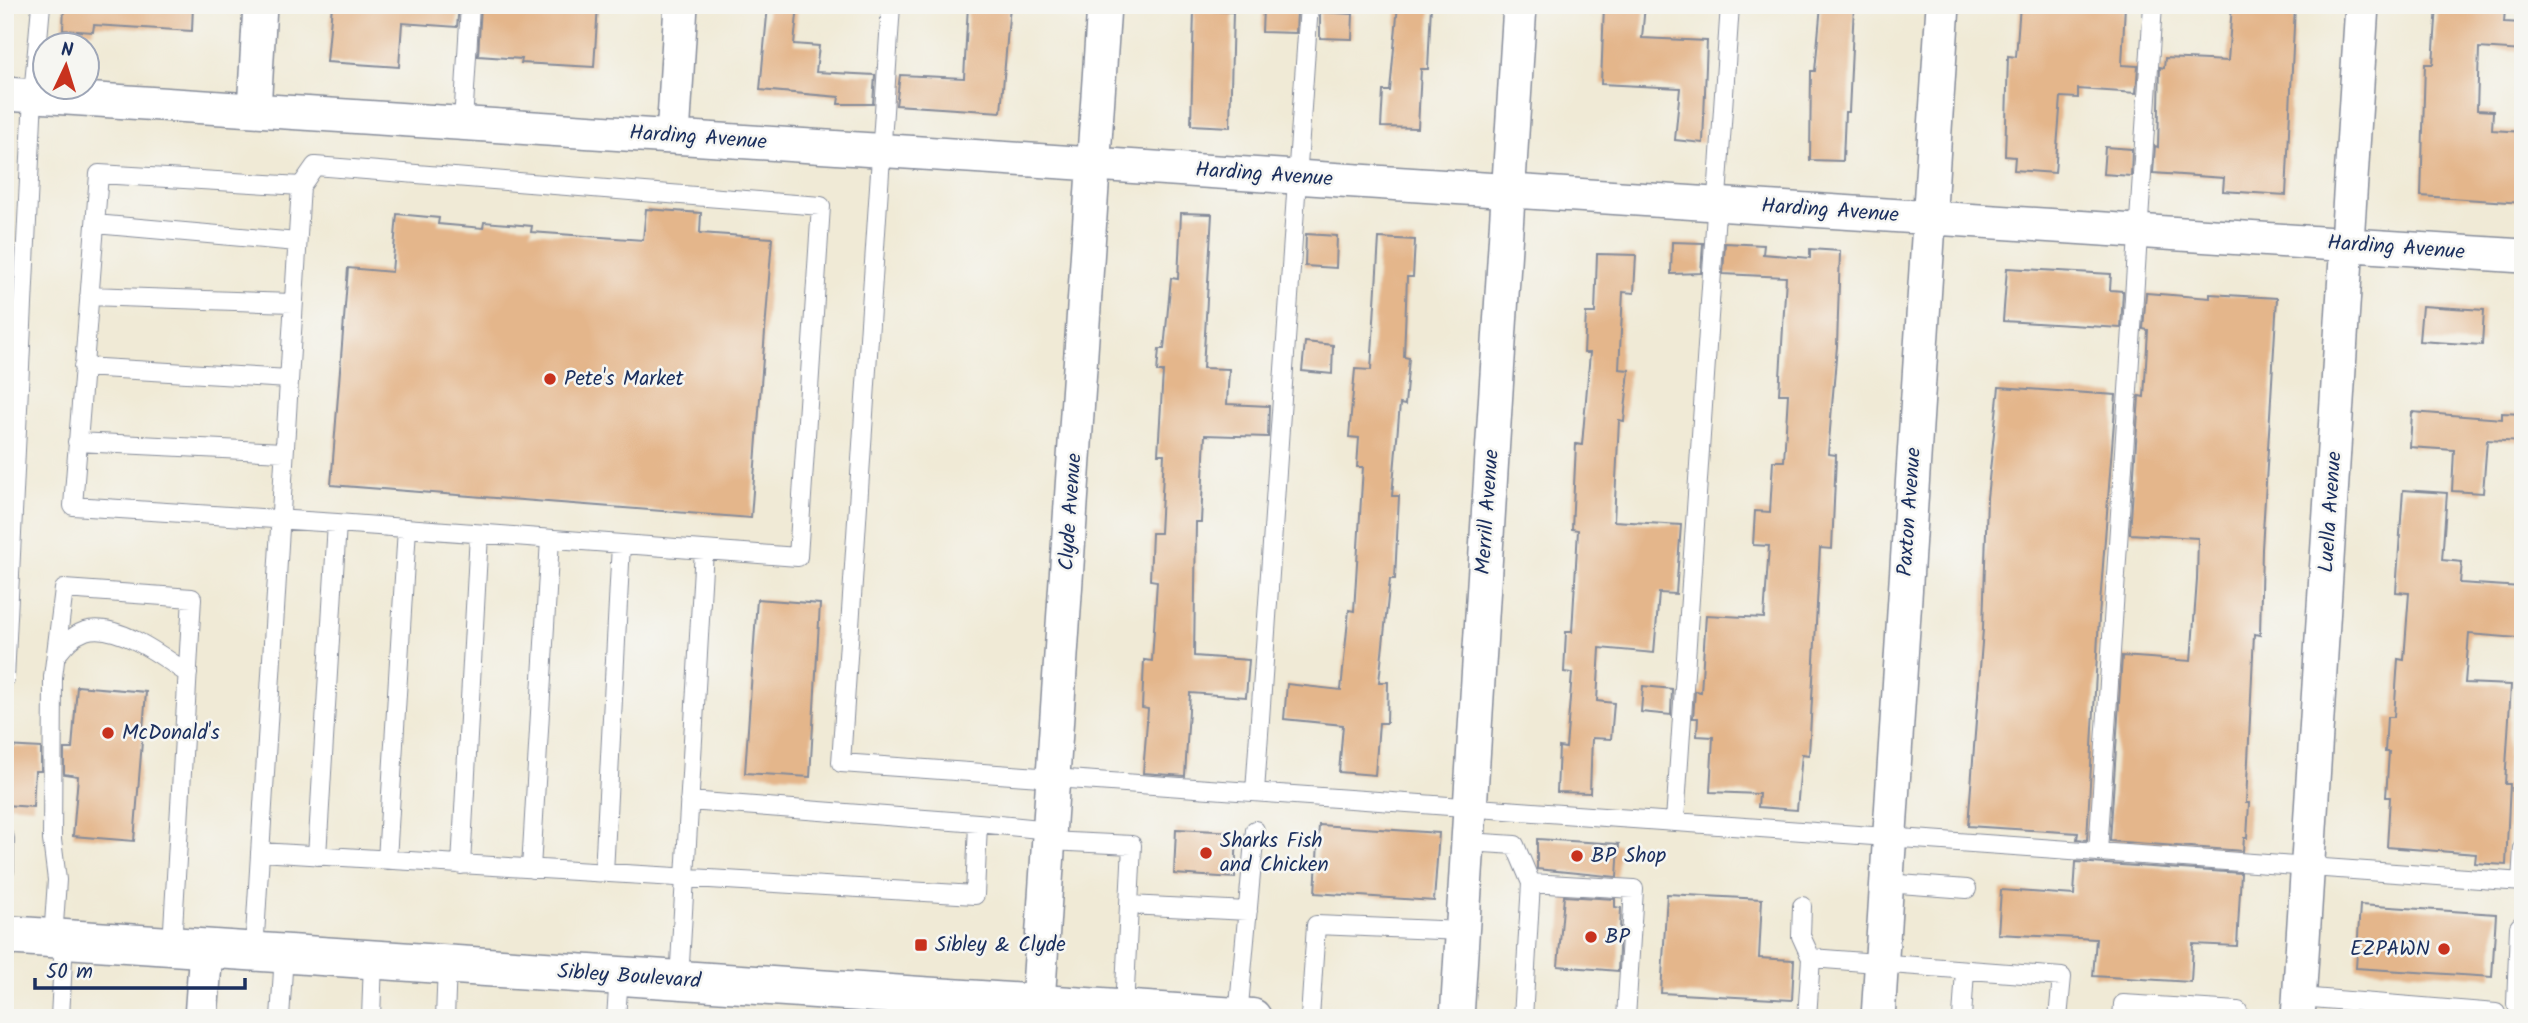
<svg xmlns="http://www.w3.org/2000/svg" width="2528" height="1023" font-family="Kalam,sans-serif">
  <rect width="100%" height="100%" fill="#f6f6f2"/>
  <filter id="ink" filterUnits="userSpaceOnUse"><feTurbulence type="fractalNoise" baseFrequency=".0143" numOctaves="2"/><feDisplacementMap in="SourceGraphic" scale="14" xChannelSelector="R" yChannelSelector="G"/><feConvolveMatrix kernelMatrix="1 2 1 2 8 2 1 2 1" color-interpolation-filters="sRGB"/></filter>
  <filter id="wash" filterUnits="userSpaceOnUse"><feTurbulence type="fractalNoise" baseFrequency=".00686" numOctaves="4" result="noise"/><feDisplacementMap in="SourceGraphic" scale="28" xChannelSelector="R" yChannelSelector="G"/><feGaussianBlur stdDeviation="1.57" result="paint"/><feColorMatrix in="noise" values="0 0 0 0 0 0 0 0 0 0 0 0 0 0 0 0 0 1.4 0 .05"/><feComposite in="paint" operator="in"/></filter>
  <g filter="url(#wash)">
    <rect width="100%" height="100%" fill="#f0ead6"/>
    <g id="blocks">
      <path fill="#e4b68b" d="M 64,5 L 193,5 L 192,31 L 94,25 L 93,32 L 63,30 Z
        M 332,5 L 459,5 L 457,27 L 402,23 L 399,67 L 327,62 Z
        M 481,5 L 598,5 L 594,67 L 521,63 L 522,59 L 478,56 Z
        M 768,5 L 798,5 L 794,44 L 819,46 L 816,72 L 875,75 L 873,104 L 838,104 L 839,97 L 760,90 Z
        M 968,5 L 1010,5 L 1001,112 L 896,105 L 900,75 L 964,78 Z
        M 1398,5 L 1431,5 L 1428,69 L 1421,69 L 1418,128 L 1381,127 L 1383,91 L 1390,91 Z
        M 1604,5 L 1645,5 L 1642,38 L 1707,41 L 1703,143 L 1675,140 L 1680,88 L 1601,84 Z
        M 1821,5 L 1854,5 L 1849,112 L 1845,112 L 1843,161 L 1810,160 L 1811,71 L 1815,71 Z
        M 2020,5 L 2125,5 L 2122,65 L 2138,66 L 2136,93 L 2078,89 L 2078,98 L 2061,97 L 2055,173 L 2014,170 L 2015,157 L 2005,156 L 2008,56 L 2016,57 Z
        M 2232,5 L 2295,5 L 2286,195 L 2223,191 L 2224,178 L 2153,173 L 2155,146 L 2158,147 L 2160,67 L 2164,68 L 2165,58 L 2228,61 Z
        M 2437,5 L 2505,9 L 2504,22 L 2523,23 L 2523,51 L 2479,48 L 2477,110 L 2493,111 L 2492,130 L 2523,132 L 2523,203 L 2421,196 L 2425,64 L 2433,64 Z
        M 1263,8 L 1297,11 L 1296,33 L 1262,32 Z
        M 1194,10 L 1233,12 L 1230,127 L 1191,125 Z
        M 1320,12 L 1353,14 L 1352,39 L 1320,38 Z
        M 2105,147 L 2132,149 L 2131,176 L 2103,174 Z
        M 646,209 L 701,213 L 700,233 L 772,238 L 751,518 L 331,485 L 348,268 L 392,272 L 397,214 L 439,218 L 438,224 L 483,228 L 484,222 L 532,226 L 531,232 L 643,240 Z
        M 1181,213 L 1212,214 L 1203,368 L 1229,369 L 1227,404 L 1269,406 L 1268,437 L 1205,435 L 1201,522 L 1196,522 L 1194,656 L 1249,660 L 1246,697 L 1190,693 L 1185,776 L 1143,773 L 1148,709 L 1142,708 L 1144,660 L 1152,661 L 1157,581 L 1150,580 L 1152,533 L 1160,533 L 1164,454 L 1158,454 L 1163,372 L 1157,372 L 1159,349 L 1164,349 L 1171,278 L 1178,279 Z
        M 1306,234 L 1337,236 L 1336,268 L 1305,266 Z
        M 1379,238 L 1415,240 L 1413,277 L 1407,277 L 1404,357 L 1409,358 L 1405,405 L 1400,404 L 1392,496 L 1399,496 L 1395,579 L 1390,579 L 1379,682 L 1388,682 L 1387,723 L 1379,723 L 1375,775 L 1339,772 L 1343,725 L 1284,719 L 1287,684 L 1341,690 L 1349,610 L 1354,611 L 1363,467 L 1357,467 L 1359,438 L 1349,437 L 1355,369 L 1371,370 Z
        M 1672,242 L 1703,243 L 1701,273 L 1671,274 Z
        M 1725,243 L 1764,245 L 1763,254 L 1810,258 L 1810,249 L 1840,251 L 1837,346 L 1828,454 L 1836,455 L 1832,549 L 1820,548 L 1809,755 L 1802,754 L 1797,810 L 1758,807 L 1759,794 L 1710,792 L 1713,737 L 1697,736 L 1698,718 L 1693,718 L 1695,691 L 1701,692 L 1706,615 L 1764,618 L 1769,546 L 1753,545 L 1755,511 L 1770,512 L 1773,461 L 1784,461 L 1788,394 L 1779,394 L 1786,277 L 1723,274 Z
        M 1597,254 L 1636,255 L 1634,293 L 1623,292 L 1619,369 L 1629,370 L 1624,421 L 1619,420 L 1614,521 L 1681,525 L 1679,551 L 1676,594 L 1659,593 L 1654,653 L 1600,648 L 1597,701 L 1614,703 L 1611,739 L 1592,738 L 1590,793 L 1557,792 L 1559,747 L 1566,748 L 1572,673 L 1564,672 L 1566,632 L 1572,632 L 1578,530 L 1572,529 L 1576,444 L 1582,445 L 1590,353 L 1584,353 L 1586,313 L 1595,313 Z
        M 2007,268 L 2111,274 L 2110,290 L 2123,291 L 2121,328 L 2003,321 Z
        M 2146,293 L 2210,298 L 2210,294 L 2277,298 L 2262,549 L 2260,635 L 2254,634 L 2246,803 L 2249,803 L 2247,838 L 2244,838 L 2243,851 L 2110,841 L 2122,656 L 2191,661 L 2197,580 L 2198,538 L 2130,534 L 2139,396 L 2144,397 L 2148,330 L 2143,329 Z
        M 2422,306 L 2484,310 L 2482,345 L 2419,341 Z
        M 1305,342 L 1333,345 L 1332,374 L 1302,371 Z
        M 1999,387 L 2116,395 L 2099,617 L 2087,840 L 2077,839 L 2078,833 L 1968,826 L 1983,629 L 1987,498 Z
        M 2412,412 L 2502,419 L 2502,413 L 2523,414 L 2523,442 L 2487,440 L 2483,493 L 2452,491 L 2454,450 L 2410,447 Z
        M 2403,490 L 2447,493 L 2442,560 L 2462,562 L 2460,583 L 2521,587 L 2518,638 L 2469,634 L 2465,683 L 2511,685 L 2505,784 L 2510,784 L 2506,865 L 2475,863 L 2476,854 L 2387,847 L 2390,797 L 2386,797 L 2389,752 L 2385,752 L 2387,717 L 2394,717 L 2398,659 L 2404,660 L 2409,593 L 2396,592 Z
        M 757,599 L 820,604 L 810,777 L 745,773 Z
        M 77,686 L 146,692 L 134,841 L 73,836 L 78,776 L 64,774 L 64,749 L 72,749 Z
        M 1643,686 L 1672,689 L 1671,715 L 1641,712 Z
        M 5,746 L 41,748 L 41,771 L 35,771 L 33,807 L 5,805 Z
        M 1319,825 L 1439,833 L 1434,901 L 1315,893 Z
        M 1176,829 L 1237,832 L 1235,878 L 1174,874 Z
        M 1537,839 L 1619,844 L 1617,877 L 1537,869 Z
        M 2076,862 L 2241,873 L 2237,946 L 2193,944 L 2191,982 L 2093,976 L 2096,939 L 1998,934 L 2001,890 L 2074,895 Z
        M 1667,894 L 1762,899 L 1759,958 L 1794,960 L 1792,1000 L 1661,993 Z
        M 1564,896 L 1615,899 L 1615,907 L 1621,908 L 1618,971 L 1558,966 Z
        M 2360,905 L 2496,914 L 2492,977 L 2356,968 Z"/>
    </g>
  </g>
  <g filter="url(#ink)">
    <use href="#blocks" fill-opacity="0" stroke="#868c9a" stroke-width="2"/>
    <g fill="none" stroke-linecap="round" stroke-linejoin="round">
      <defs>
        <path id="lane" d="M 891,5 L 841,763 L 2523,882
          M 463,123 L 470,5
          M 95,224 L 297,242
          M 89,296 L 293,303
          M 83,367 L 289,379
          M 77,442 L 284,452
          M 56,656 C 64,646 71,636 85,631 C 116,621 164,657 188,674
          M 5,679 L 33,96 L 41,5
          M 1255,792 L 1309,5
          M 1675,821 L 1730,5
          M 978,823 L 1050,830
          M 5,838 L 5,871
          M 1049,841 L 1132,845 L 1129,905
          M 1468,842 L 1515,845 L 1531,883
          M 260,852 L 975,895 L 978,823 L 689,801
          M 2098,852 L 2153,5
          M 317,856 L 337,523
          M 387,860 L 407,528
          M 461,865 L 479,534
          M 531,869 L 550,539
          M 604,873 L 621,544
          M 2521,882 L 2523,848
          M 1886,883 L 1967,889
          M 1802,906 L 1801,936 L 1811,958
          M 2523,923 L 2519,927 L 2516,1004 L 2523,1006
          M 53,939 L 57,880 L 52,840 L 53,677 L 64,589 L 192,598 L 172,946
          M 254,952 L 301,186 L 315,166 L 821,206 L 798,557 L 337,523 L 73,506 L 99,174 L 301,186
          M 679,981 L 704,550
          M 2300,997 L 2496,1013
          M 1124,1010 L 1129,905 L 1248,911
          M 1238,1017 L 1255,830
          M 60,1018 L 64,939
          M 280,1018 L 284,954
          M 371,1018 L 373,960
          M 445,1018 L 447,965
          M 616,1018 L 619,976
          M 1310,1018 L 1316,925 L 1463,931
          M 1523,1018 L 1531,883 L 1634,889 L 1626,1018
          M 1807,1018 L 1811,958 L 2062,977 L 2058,1018
          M 1962,1018 L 1965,970
          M 2122,1018 L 2123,1004 L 2238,1011"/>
        <path id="street" d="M 5,94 L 2523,256
          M 254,110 L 260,5
          M 673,137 L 681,5
          M 201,1018 L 206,949
          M 1037,1018 L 1104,5
          M 1457,1018 L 1520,5
          M 1878,1018 L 1943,5
          M 2298,1018 L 2362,5"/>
        <path id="primary" d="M 5,935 L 1252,1018"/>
      </defs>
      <use href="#lane" stroke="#868c9a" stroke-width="20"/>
      <use href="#street" stroke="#868c9a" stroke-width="36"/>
      <use href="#primary" stroke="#868c9a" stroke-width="41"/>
      <use href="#lane" stroke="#fff" stroke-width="18"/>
      <use href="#street" stroke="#fff" stroke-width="33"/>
      <use href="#primary" stroke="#fff" stroke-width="38"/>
    </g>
  </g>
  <g fill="#c8321e" stroke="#f6f6f2" stroke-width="2.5">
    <circle cx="550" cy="379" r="7"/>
    <circle cx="108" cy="733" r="7"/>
    <circle cx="1206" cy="853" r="7"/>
    <circle cx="1577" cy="856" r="7"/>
    <circle cx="1591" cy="937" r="7"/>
    <rect x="914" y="938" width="14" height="14" rx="3.5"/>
    <circle cx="2444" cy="949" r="7"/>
  </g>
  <g text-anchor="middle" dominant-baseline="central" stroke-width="5" stroke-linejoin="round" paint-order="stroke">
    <g font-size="21" fill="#1b2f5e" stroke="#f6f6f2">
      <text transform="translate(698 138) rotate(4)">Harding Avenue</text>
      <text transform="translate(1264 175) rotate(4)">Harding Avenue</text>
      <text transform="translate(1830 211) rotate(4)">Harding Avenue</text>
      <text transform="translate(2396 248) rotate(4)">Harding Avenue</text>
      <text transform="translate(1071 512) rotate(-86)">Clyde Avenue</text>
      <text transform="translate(1488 512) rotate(-86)">Merrill Avenue</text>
      <text transform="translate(1910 512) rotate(-86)">Paxton Avenue</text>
      <text transform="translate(2331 512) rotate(-86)">Luella Avenue</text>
      <text transform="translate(629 977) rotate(4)">Sibley Boulevard</text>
    </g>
    <g font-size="21" fill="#1b2f5e" stroke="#f6f6f2" text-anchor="start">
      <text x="564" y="379">Pete's Market</text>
      <text x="122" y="733">McDonald's</text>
      <text x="1220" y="841">Sharks Fish<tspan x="1220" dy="24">and Chicken</tspan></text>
      <text x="1591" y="856">BP Shop</text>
      <text x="1605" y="937">BP</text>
      <text x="935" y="945">Sibley &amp; Clyde</text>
      <text x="2430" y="949" text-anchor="end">EZPAWN</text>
    </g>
  </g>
  <rect width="2528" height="1023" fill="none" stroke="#f6f6f2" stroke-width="28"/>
  <g transform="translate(66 66) rotate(4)"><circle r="33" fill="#f6f6f2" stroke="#9ea6b7" stroke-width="2"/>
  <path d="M0-5L12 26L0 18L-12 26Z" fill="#c8321e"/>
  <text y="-10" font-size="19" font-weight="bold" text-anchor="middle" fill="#1b2f5e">N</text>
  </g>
  <path d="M35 978v10h210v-10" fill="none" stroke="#1b2f5e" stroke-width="3.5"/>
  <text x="46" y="978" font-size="21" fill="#1b2f5e" stroke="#f6f6f2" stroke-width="5" paint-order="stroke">50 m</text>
</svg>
